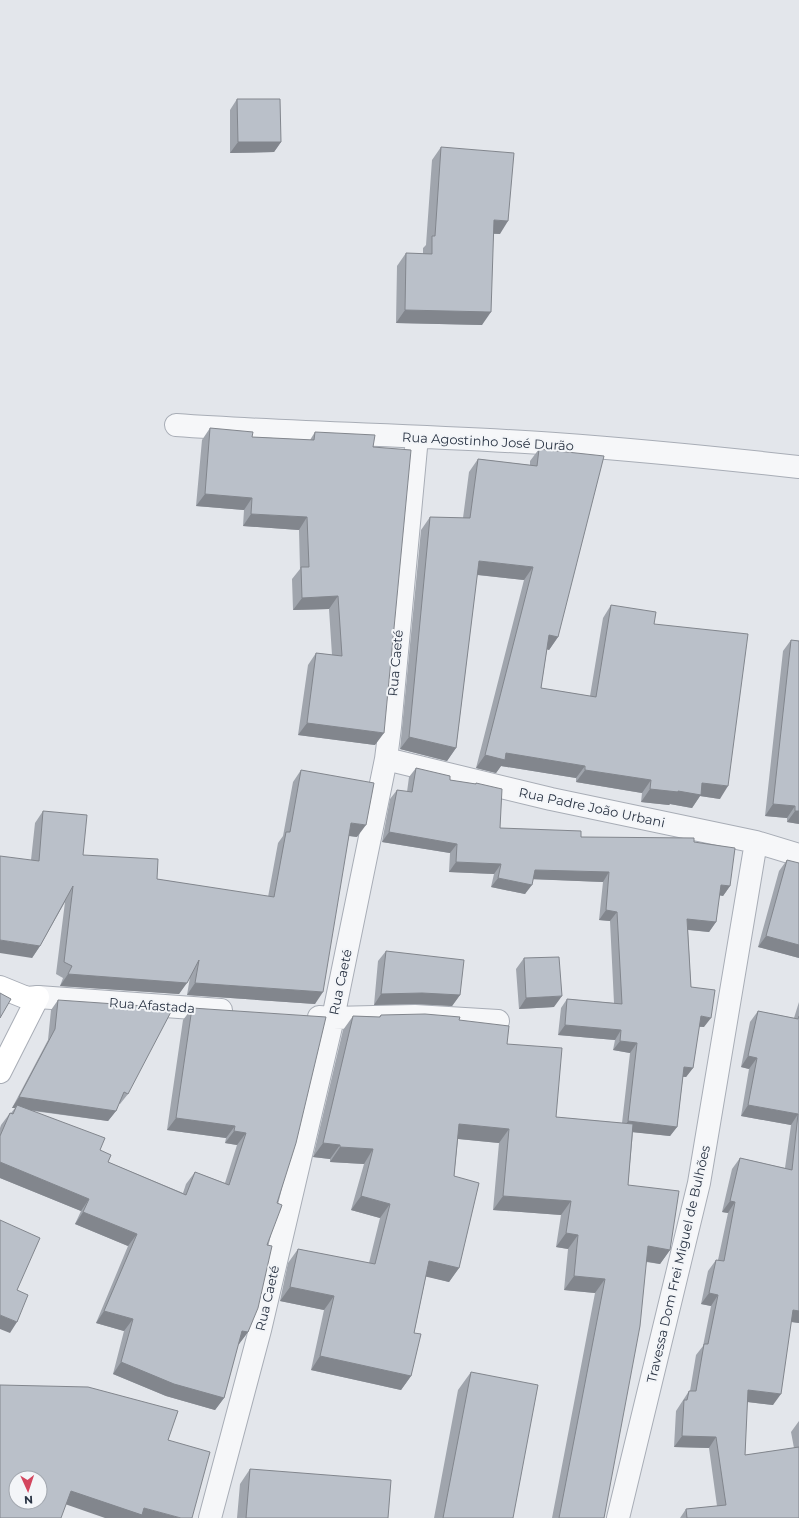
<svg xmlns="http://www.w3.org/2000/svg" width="799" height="1518" font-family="Montserrat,sans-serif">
  <rect width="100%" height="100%" fill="#e3e6eb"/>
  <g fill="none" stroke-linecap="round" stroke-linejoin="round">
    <defs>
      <path id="street" d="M 176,425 C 302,434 429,435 555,444 C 637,450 718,458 799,467
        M 386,759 L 551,799 L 756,842 L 799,855
        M 38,997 L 221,1010
        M 319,1017 L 333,1018 L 415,1016 L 498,1021
        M 210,1518 L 260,1330 L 333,1018 L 386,759 L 390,727 L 417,437
        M 618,1518 L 699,1183 L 756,842"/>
      <path id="secondary" d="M 0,987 L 27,998 L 38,997 L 0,1072"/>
    </defs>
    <use href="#street" stroke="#a8adb6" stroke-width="24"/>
    <use href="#secondary" stroke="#a8adb6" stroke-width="24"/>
    <use href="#street" stroke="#f6f7f9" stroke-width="22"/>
    <use href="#secondary" stroke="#fff" stroke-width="22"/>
  </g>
  <path fill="#a0a5ad" d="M 237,99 L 281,142 L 274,152 L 230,153 L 230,110 Z
    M 441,147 L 500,234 L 494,234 L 482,325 L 396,323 L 397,266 L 406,253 L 423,254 L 423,248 L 426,245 L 432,160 Z
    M 210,428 L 252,437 L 310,440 L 315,432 L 373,447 L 375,745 L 298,735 L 308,665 L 316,653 L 332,655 L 329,609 L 293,610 L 292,579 L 300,569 L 299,530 L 243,526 L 244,510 L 196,506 L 202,440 Z
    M 539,449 L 558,637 L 549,650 L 547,649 L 541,688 L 590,696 L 603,618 L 611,605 L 654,624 L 720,799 L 700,796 L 692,808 L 670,804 L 669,805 L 641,802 L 642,793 L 576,782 L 576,778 L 501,766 L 496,773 L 476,768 L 524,580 L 477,575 L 456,748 L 447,761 L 400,749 L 421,530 L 430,517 L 463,518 L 469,472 L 478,459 L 530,465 L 530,461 Z
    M 791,640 L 799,641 L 799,824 L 787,822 L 787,818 L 765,816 L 783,651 Z
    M 416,768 L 450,780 L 475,784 L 476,783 L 500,828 L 581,837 L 694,842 L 730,886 L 723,896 L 719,895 L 716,922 L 709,932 L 688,930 L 691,987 L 704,1027 L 699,1027 L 693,1068 L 686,1077 L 683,1077 L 677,1127 L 670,1136 L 633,1132 L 628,1185 L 670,1250 L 660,1264 L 646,1262 L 604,1518 L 552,1518 L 595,1293 L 564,1290 L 568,1249 L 556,1247 L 561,1215 L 493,1210 L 499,1143 L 458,1139 L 454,1176 L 459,1268 L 449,1282 L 426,1276 L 414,1333 L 411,1376 L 401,1390 L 311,1370 L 324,1310 L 280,1301 L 288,1263 L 298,1249 L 369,1263 L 380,1218 L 351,1210 L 364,1164 L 330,1162 L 330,1159 L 313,1157 L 343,1030 L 353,1016 L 379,1017 L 381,1015 L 459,1020 L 507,1044 L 556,1117 L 622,1123 L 630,1053 L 613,1050 L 615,1040 L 558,1035 L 561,1008 L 567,999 L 614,1003 L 610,921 L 599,920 L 603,882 L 533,879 L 525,894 L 491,887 L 494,874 L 449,872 L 450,853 L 382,842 L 390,799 L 397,790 L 407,792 L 409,777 Z
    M 301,770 L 357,837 L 349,836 L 315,1004 L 187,995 L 190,977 L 179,994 L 60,986 L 63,978 L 56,974 L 65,902 L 40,946 L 32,958 L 31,860 L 35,823 L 43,811 L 83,855 L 157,879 L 268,897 L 278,843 L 283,836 L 293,782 Z
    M 787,860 L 799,958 L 758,947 L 779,871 Z
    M 386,951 L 460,995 L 452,1006 L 415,1004 L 374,1005 L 378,961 Z
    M 524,958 L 554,1007 L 519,1009 L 516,969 Z
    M 58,1000 L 128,1094 L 120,1104 L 119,1104 L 116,1111 L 108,1121 L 33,1111 L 100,1150 L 108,1162 L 183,1193 L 186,1184 L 195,1172 L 225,1183 L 237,1145 L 225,1143 L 226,1138 L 167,1130 L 183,1020 L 192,1008 L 277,1203 L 248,1332 L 239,1344 L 238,1344 L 224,1398 L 215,1410 L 166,1396 L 113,1374 L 124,1331 L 96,1323 L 128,1246 L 75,1224 L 81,1211 L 0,1178 L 0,1128 L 1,1125 L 10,1113 L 11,1113 L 15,1108 L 12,1108 L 48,1040 L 51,1010 Z
    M 799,1002 L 799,1323 L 791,1322 L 773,1405 L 747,1402 L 745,1455 L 794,1448 L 791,1432 L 799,1421 L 799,1518 L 680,1518 L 686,1509 L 717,1506 L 709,1448 L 674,1447 L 676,1411 L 689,1391 L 690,1391 L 696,1355 L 703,1346 L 711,1306 L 701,1304 L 708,1271 L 716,1260 L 718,1260 L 728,1213 L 722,1212 L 732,1169 L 740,1158 L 785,1168 L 791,1125 L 741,1116 L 749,1069 L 741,1067 L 750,1022 L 758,1011 L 794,1018 Z
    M 471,1372 L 513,1518 L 434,1518 L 458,1390 Z
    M 250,1469 L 388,1518 L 237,1518 L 240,1484 Z"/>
  <path fill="#82868d" d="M 238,142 L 281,142 L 274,152 L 230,153 Z
    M 494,220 L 508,221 L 500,234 L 485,233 Z
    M 405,310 L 491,312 L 482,325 L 396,323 Z
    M 205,494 L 252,498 L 244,510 L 196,506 Z
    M 251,514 L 307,517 L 299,530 L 243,526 Z
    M 479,561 L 533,567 L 524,580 L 470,574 Z
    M 338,596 L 329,609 L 293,610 L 302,598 Z
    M 549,635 L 558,637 L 549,650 L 540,647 Z
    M 307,723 L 384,733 L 375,745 L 298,735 Z
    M 409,737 L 456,748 L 447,761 L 400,749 Z
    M 506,753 L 585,766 L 576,778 L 501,766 L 496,773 L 476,768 L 485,755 Z
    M 585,770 L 651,780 L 642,793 L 576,782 Z
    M 702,783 L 728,786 L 720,799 L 700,796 L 692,808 L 670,804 L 669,805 L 641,802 L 650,789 L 678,791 Z
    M 773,804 L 795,806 L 787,818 L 765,816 Z
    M 795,811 L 799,811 L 799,824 L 787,822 Z
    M 351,823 L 366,825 L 357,837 L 343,835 Z
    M 389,832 L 457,844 L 450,853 L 382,842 Z
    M 456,862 L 501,864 L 494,874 L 449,872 Z
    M 535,870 L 609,872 L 603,882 L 528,879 Z
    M 498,878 L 532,885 L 525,894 L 491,887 Z
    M 721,885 L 730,886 L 723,896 L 714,894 Z
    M 606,910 L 617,912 L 610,921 L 599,920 Z
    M 687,919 L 716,922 L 709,932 L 681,929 Z
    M 766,936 L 799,945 L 799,958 L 758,947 Z
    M 0,940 L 40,946 L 32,958 L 0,953 Z
    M 68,974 L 187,983 L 179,994 L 60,986 Z
    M 195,983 L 323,992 L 315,1004 L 187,995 Z
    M 422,993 L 460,995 L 452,1006 L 415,1004 L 374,1005 L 381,994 Z
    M 562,996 L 554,1007 L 519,1009 L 526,998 Z
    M 701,1016 L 711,1018 L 704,1027 L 694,1026 Z
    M 565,1025 L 621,1030 L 615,1040 L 558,1035 Z
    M 620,1041 L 637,1043 L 630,1053 L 613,1050 Z
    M 748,1056 L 757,1058 L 749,1069 L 741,1067 Z
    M 684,1067 L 693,1068 L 686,1077 L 678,1076 Z
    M 19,1097 L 116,1111 L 108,1121 L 16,1108 L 17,1105 L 15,1108 L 12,1108 Z
    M 748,1105 L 798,1114 L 791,1125 L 741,1116 Z
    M 176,1118 L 235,1126 L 226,1138 L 167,1130 Z
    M 628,1121 L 677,1127 L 670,1136 L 621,1131 Z
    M 459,1124 L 509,1129 L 499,1143 L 449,1138 Z
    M 234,1131 L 246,1133 L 237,1145 L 225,1143 Z
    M 323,1143 L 340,1145 L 330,1159 L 313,1157 Z
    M 340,1147 L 373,1149 L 364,1164 L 330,1162 Z
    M 0,1162 L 89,1199 L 81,1211 L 0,1178 Z
    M 361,1196 L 390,1204 L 380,1218 L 351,1210 Z
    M 503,1196 L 571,1201 L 561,1215 L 493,1210 Z
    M 730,1201 L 735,1202 L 728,1213 L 722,1212 Z
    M 83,1212 L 137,1234 L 128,1246 L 75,1224 Z
    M 566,1233 L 578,1235 L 568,1249 L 556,1247 Z
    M 648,1246 L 670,1250 L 660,1264 L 638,1260 Z
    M 429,1261 L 459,1268 L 449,1282 L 419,1275 Z
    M 574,1276 L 605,1279 L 595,1293 L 564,1290 Z
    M 290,1287 L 334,1296 L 324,1310 L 280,1301 Z
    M 709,1293 L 718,1295 L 711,1306 L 701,1304 Z
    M 793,1310 L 799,1311 L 799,1323 L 785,1321 Z
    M 104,1311 L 133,1319 L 124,1331 L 96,1323 Z
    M 0,1315 L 17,1322 L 10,1333 L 0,1329 Z
    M 242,1331 L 248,1332 L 239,1344 L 233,1343 Z
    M 320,1356 L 411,1376 L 401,1390 L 311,1370 Z
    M 121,1362 L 224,1398 L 215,1410 L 166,1396 L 113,1374 Z
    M 748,1390 L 781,1394 L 773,1405 L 740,1401 Z
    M 682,1436 L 716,1437 L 709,1448 L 674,1447 Z
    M 71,1491 L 144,1508 L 181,1518 L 105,1518 L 62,1503 Z"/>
  <path fill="#bac0c9" stroke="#82868d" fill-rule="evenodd" d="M 237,99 L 280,99 L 281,142 L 238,142 Z
    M 441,147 L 514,153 L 508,221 L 494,220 L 491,312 L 405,310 L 406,253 L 432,254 L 432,236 L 435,236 Z
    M 210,428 L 253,432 L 252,437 L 314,440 L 315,432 L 375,435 L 373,447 L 411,450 L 384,733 L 307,723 L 316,653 L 342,656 L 338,596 L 302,598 L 301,567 L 309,567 L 307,517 L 251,514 L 252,498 L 205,494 Z
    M 539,449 L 604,456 L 558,637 L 549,635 L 541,688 L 596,697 L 611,605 L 656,612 L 654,624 L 748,634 L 728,786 L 702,783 L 701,795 L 678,791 L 678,792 L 650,789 L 651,780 L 585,770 L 585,766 L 506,753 L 505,760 L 485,755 L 533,567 L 479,561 L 456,748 L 409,737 L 430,517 L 470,518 L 478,459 L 537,466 Z
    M 791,640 L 799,641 L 799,811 L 795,811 L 795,806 L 773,804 Z
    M 416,768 L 450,776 L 450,780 L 476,784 L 476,783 L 502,789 L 500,828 L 581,831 L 581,837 L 694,838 L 694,842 L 735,848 L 730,886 L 721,885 L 716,922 L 687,919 L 691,987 L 715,990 L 711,1018 L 701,1016 L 693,1068 L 684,1067 L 677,1127 L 628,1121 L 637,1043 L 620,1041 L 621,1030 L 565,1025 L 567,999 L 622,1004 L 617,912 L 606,910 L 609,872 L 535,870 L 532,885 L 498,878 L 501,864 L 456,862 L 457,844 L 389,832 L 397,790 L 412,792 Z
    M 301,770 L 374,783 L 366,825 L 351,823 L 323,992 L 195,983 L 199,960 L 187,983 L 68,974 L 72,966 L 64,962 L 73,886 L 40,946 L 0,940 L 0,856 L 39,861 L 43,811 L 87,815 L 83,855 L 158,859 L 157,879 L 274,897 L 286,832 L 290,832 Z
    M 787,860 L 799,863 L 799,945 L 766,936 Z
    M 386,951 L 464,960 L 460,995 L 422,993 L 381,994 Z
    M 559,957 L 562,996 L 526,998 L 524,958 Z
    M 0,993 L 11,999 L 0,1018 Z
    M 58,1000 L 173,1008 L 128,1094 L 124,1092 L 116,1111 L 19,1097 L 55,1029 Z
    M 192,1008 L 326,1017 L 296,1143 L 277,1203 L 282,1205 L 281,1208 L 267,1245 L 272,1246 L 258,1308 L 248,1332 L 242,1331 L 224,1398 L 174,1384 L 121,1362 L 133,1319 L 104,1311 L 137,1234 L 83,1212 L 89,1199 L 0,1162 L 0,1136 L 10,1113 L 13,1114 L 17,1105 L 105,1138 L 100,1150 L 111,1155 L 108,1162 L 186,1195 L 195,1172 L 229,1185 L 246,1133 L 234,1131 L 235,1126 L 176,1118 Z
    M 758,1011 L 798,1019 L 799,1016 L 799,1311 L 793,1310 L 781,1394 L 748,1390 L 745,1455 L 799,1447 L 799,1518 L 687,1518 L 686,1509 L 726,1505 L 716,1437 L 682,1436 L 684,1400 L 687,1400 L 689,1391 L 696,1391 L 704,1344 L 708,1344 L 718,1295 L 709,1293 L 716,1260 L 724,1261 L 735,1202 L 730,1201 L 740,1158 L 792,1170 L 798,1114 L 748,1105 L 757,1058 L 748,1056 Z
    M 425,1014 L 460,1017 L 459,1020 L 509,1026 L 507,1044 L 562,1048 L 556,1117 L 633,1124 L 628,1185 L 679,1191 L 670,1250 L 648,1246 L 640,1326 L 604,1518 L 559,1518 L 605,1279 L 574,1276 L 578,1235 L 566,1233 L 571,1201 L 503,1196 L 509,1129 L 459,1124 L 454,1176 L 479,1183 L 459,1268 L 429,1261 L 414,1333 L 421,1334 L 411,1376 L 320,1356 L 334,1296 L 290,1287 L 298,1249 L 375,1264 L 390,1204 L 361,1196 L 373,1149 L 340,1147 L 340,1145 L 323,1143 L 353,1016 L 380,1017 L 381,1015 Z
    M 0,1220 L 40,1238 L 17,1290 L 28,1295 L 17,1322 L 0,1315 Z
    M 471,1372 L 538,1385 L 513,1518 L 443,1518 Z
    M 0,1385 L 88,1387 L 178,1411 L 168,1440 L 210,1452 L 192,1518 L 181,1518 L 144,1508 L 142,1515 L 71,1491 L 61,1518 L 0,1518 ZM 16,1478 L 40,1478 L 40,1502 L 16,1502 Z
    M 250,1469 L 391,1480 L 388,1518 L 246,1518 Z"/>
  <g text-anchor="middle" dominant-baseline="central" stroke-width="4" stroke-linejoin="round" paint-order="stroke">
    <g font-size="13" fill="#2a3444" stroke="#f3f5f8">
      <text transform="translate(488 441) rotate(3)">Rua Agostinho José Durão</text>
      <text transform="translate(395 663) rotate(-85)">Rua Caeté</text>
      <text transform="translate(592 807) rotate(12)">Rua Padre João Urbani</text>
      <text transform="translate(340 982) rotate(-78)">Rua Caeté</text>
      <text transform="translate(152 1005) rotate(4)">Rua Afastada</text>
      <text transform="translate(678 1264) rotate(-77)">Travessa Dom Frei Miguel de Bulhões</text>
      <text transform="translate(267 1298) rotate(-77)">Rua Caeté</text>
    </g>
  </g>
  <g transform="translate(28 1490) rotate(177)"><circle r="19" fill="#f3f5f8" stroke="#a3a8b0"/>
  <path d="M0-3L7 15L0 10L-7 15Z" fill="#d3455e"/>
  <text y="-6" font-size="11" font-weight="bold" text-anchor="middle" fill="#2a3444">N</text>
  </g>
</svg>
